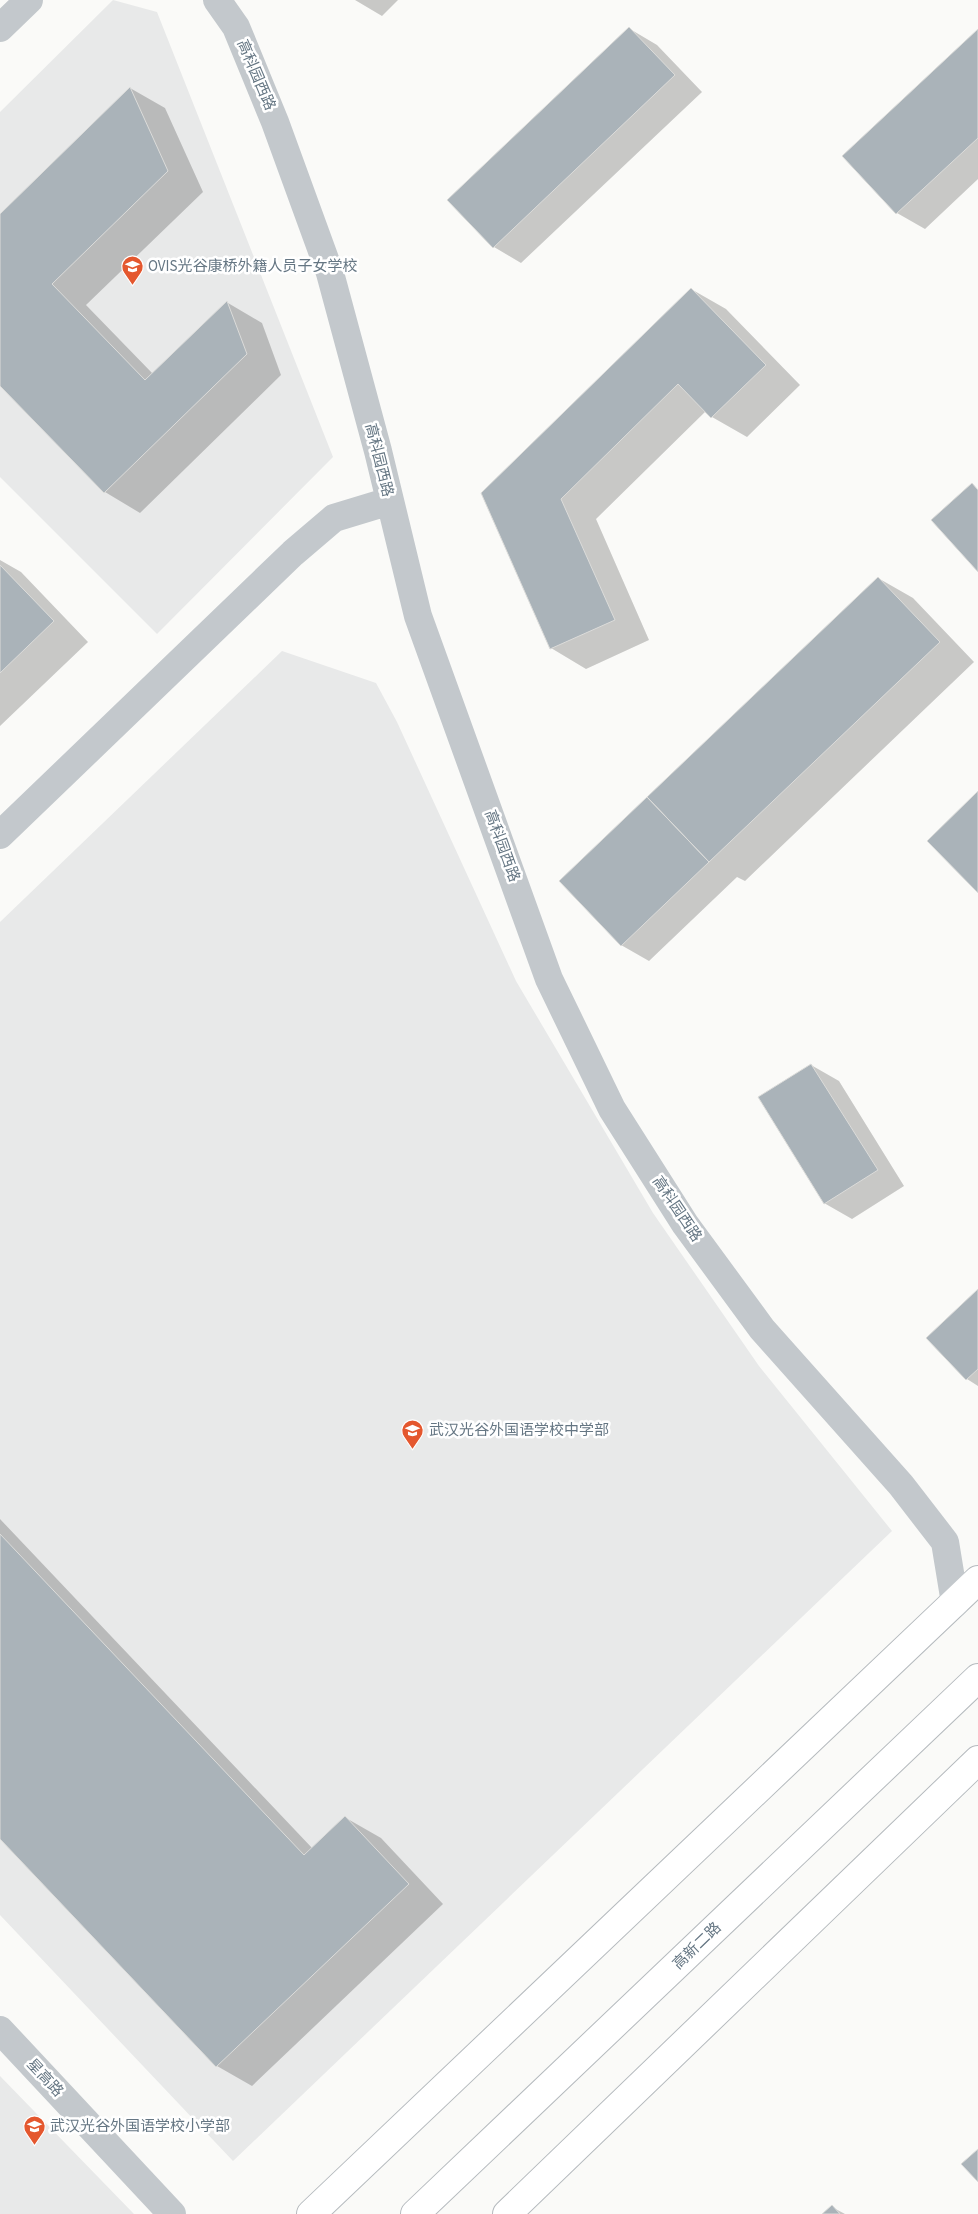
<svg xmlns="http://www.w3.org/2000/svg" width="978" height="2214" font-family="'Source Sans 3','Noto Sans SC',sans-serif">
  <rect width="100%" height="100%" fill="#fafaf8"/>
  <path fill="#e8e9e9" d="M 113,0 L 157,12 L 333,457 L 157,634 L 0,477 L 0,112 Z
    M 282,651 L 376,683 L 397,722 L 516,981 L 653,1213 L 759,1366 L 892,1531 L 233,2161 L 0,1915 L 0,922 Z
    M 0,2076 L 134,2214 L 0,2214 Z"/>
  <path fill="#0003" d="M 355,0 L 398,0 L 382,16 Z
    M 630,29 L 657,45 L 702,92 L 521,263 L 494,247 Z
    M 978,31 L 978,179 L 925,229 L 897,213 Z
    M 130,88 L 165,108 L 203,192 L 86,305 L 153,374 L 228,303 L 262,323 L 281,375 L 140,513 L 105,492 L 0,385 L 0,216 Z
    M 691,289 L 726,309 L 800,385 L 747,437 L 712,417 L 706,411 L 596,519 L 649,640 L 586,669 L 551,648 L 482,493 Z
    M 0,560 L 21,572 L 88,642 L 0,726 Z
    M 878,578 L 913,598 L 974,662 L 745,881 L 737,877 L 649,961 L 621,945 Z
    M 811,1065 L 839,1081 L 904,1186 L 852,1219 L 824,1203 Z
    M 978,1291 L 978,1386 L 967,1379 Z
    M 0,1519 L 313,1849 L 346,1818 L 381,1838 L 443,1904 L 252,2086 L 217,2066 L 0,1837 Z
    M 832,2207 L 845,2214 L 824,2214 Z"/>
  <path fill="#aab3b9" stroke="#dcdcda" d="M 629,27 L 675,75 L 493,248 L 447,200 Z
    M 978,29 L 978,138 L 896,214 L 842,156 Z
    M 130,87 L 168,171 L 52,284 L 145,380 L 227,301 L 247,354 L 104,493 L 0,386 L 0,214 Z
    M 691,288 L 766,365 L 711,418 L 678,384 L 561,499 L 615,620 L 550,649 L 481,493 Z
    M 972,483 L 978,490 L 978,572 L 931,520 Z
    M 0,565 L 54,621 L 0,673 Z
    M 878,577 L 940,642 L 709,862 L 647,797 Z
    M 978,791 L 978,893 L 927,841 Z
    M 647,797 L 709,862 L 621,946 L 559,881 Z
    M 811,1064 L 878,1170 L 824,1204 L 758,1097 Z
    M 978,1289 L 978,1369 L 966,1380 L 926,1338 Z
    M 0,1534 L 304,1855 L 345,1816 L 409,1884 L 216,2067 L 0,1839 Z
    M 978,2149 L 978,2182 L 961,2164 Z
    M 832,2205 L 840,2214 L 822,2214 Z"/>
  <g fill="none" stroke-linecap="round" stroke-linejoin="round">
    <defs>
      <path id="major" d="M 311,2214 L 978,1580
        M 415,2214 L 978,1678
        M 507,2214 L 978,1760"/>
    </defs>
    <use href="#major" stroke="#b5babe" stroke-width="30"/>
    <path stroke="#c3c8cc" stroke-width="28" d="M 217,0 L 236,27 L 275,122 L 330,273 L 378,451 L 418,616 L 549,979 L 612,1109 L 685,1224 L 762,1329 L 901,1485 L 945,1542 L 955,1603
      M 0,28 L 29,0
      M 0,835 L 293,553 L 334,518 L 390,501
      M 0,2030 L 172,2214"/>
    <use href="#major" stroke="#fff" stroke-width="28"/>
  </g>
  <defs>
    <symbol id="school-pin" viewBox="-11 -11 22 30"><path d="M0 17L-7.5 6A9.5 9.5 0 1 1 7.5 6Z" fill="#e4572e" stroke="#fff"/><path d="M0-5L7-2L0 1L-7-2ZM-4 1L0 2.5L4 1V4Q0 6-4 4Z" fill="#fff"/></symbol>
  </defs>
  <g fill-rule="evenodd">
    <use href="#school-pin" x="120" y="254" width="25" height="34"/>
    <use href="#school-pin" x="400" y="1418" width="25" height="34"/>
    <use href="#school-pin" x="22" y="2114" width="25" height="34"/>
  </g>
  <g text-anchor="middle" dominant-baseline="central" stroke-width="5" stroke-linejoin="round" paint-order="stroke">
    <g font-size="15" fill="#657683" stroke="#fff">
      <text transform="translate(256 75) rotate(67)">高科园西路</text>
      <text transform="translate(379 460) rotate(76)">高科园西路</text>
      <text transform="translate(502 846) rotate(70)">高科园西路</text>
      <text transform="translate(677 1209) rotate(56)">高科园西路</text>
      <text transform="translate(697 1946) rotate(-44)">高新二路</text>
      <text transform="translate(45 2078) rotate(47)">星高路</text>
    </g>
    <g font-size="15" fill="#657683" stroke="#fff" text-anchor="start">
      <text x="148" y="266">OVIS光谷康桥外籍人员子女学校</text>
      <text x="429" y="1430">武汉光谷外国语学校中学部</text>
      <text x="50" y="2126">武汉光谷外国语学校小学部</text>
    </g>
  </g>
</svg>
